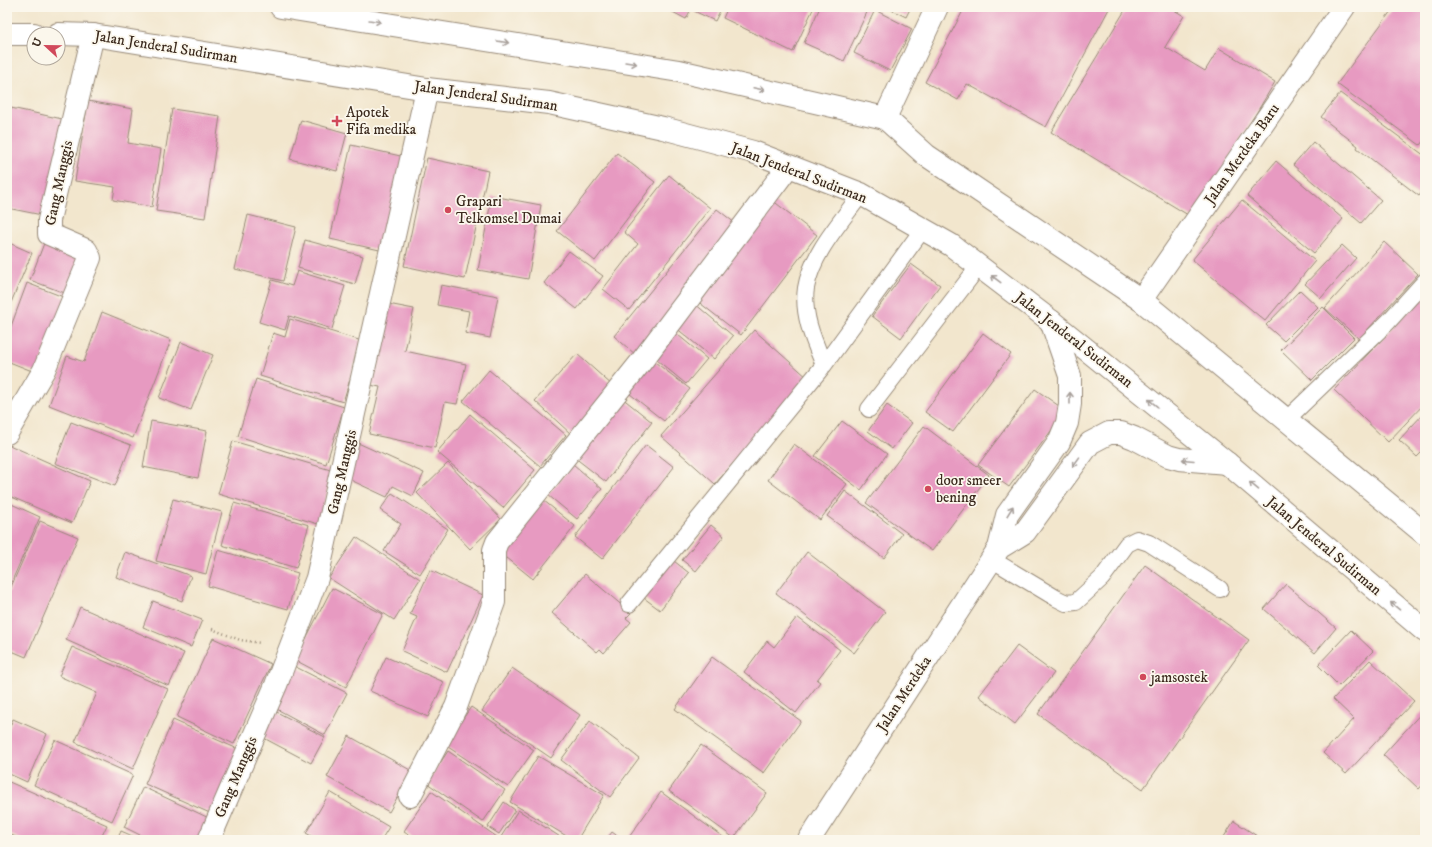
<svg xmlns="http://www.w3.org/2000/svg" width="1432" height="847" font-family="'IM FELL DW Pica',serif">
  <rect width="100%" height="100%" fill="#fbf7ec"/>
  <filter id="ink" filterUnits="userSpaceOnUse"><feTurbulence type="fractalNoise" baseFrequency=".025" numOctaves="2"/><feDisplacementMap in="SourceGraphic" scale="8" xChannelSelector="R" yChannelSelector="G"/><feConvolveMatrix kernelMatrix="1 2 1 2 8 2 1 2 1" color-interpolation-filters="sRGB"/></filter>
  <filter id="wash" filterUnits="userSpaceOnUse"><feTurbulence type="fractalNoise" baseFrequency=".012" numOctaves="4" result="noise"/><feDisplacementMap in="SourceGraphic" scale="16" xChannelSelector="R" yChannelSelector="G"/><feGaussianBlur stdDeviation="0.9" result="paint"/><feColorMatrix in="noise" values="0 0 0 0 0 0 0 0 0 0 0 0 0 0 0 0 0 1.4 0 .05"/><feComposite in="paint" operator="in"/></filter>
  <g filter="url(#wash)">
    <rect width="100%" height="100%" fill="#f2e6cd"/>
    <g id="blocks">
      <path fill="#e79ac1" d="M 663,7 L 692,7 L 686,19 Z
        M 696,7 L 722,7 L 715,21 L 694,11 Z
        M 728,7 L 814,7 L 793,52 L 723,18 Z
        M 820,7 L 869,8 L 844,61 L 804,43 Z
        M 886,7 L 911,7 L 906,17 Z
        M 965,7 L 1110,7 L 1046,127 L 967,84 L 958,100 L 925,82 Z
        M 1127,7 L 1169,7 L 1184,16 L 1165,47 L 1205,71 L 1219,48 L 1275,82 L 1193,218 L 1051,132 Z
        M 1394,7 L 1425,7 L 1425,139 L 1420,145 L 1337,84 Z
        M 875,10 L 912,29 L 890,71 L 854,53 Z
        M 1340,93 L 1425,156 L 1425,188 L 1419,196 L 1357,148 L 1358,146 L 1321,117 Z
        M 88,101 L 133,109 L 128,143 L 161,149 L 152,207 L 113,200 L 115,187 L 75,181 Z
        M 11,108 L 67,120 L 47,216 L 7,208 L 7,126 Z
        M 172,109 L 220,116 L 205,218 L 156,211 Z
        M 301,120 L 347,133 L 337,171 L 290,159 Z
        M 1313,142 L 1381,200 L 1361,223 L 1293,165 Z
        M 351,145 L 405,157 L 384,251 L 330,239 Z
        M 617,153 L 655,182 L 595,261 L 557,231 Z
        M 427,158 L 488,171 L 465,279 L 404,266 Z
        M 1276,161 L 1343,219 L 1314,253 L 1247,196 Z
        M 669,175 L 710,208 L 629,310 L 603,289 L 638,244 L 624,232 Z
        M 492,196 L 541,205 L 528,279 L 478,270 Z
        M 772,200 L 817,235 L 741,335 L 696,300 Z
        M 1242,200 L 1315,261 L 1265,321 L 1192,260 Z
        M 717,209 L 740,227 L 636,355 L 614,336 Z
        M 248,215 L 296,227 L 283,281 L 235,269 Z
        M 46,238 L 86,254 L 70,295 L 30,280 Z
        M 305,240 L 363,256 L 355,284 L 298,268 Z
        M 7,242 L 32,253 L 7,312 Z
        M 1384,242 L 1418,274 L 1359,339 L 1325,308 Z
        M 1342,245 L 1356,258 L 1321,298 L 1305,284 Z
        M 569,251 L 603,276 L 577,309 L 544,283 Z
        M 911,264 L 940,285 L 901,338 L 872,316 Z
        M 297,271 L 345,286 L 332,329 L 289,316 L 285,330 L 259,322 L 272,280 L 292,286 Z
        M 27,283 L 66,298 L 37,373 L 7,361 L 7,337 Z
        M 441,285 L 498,296 L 490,338 L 465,333 L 469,311 L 437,305 Z
        M 1300,290 L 1318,307 L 1284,341 L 1266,325 Z
        M 1421,298 L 1425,301 L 1425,403 L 1388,442 L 1334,390 Z
        M 694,303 L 733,336 L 714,359 L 675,327 Z
        M 388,304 L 414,309 L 405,351 L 466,364 L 457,404 L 445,402 L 435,448 L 369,434 L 380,387 L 370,385 Z
        M 1323,307 L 1354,338 L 1312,380 L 1281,350 Z
        M 102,312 L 171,340 L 133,438 L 49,405 L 67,356 L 84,362 Z
        M 290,319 L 362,341 L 343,402 L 260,376 L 273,333 L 285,337 Z
        M 672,330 L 707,359 L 686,384 L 651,355 Z
        M 754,330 L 808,378 L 715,484 L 661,436 Z
        M 983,333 L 1011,354 L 953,432 L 925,412 Z
        M 181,342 L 213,355 L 191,410 L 159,398 Z
        M 577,354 L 613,386 L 571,434 L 535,401 Z
        M 651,359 L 690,389 L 664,421 L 625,390 Z
        M 489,370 L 566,435 L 540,466 L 463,401 Z
        M 256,379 L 344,407 L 326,464 L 238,436 Z
        M 1035,389 L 1066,411 L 1009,487 L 978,465 Z
        M 621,397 L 652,422 L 606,482 L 574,457 Z
        M 887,405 L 912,423 L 892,449 L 868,431 Z
        M 1425,412 L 1425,449 L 1417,457 L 1399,440 Z
        M 470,414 L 535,470 L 503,508 L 437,452 Z
        M 151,421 L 207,431 L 198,478 L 143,467 Z
        M 842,421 L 887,454 L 861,490 L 815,456 Z
        M 71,422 L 131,445 L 115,486 L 55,463 Z
        M 924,426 L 989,475 L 932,551 L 866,503 Z
        M 233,441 L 334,471 L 318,524 L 218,494 Z
        M 358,443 L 424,473 L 413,496 L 393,486 L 387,497 L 342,476 Z
        M 7,444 L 90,481 L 72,523 L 7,495 Z
        M 794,444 L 847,484 L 820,520 L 768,480 Z
        M 646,445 L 674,467 L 602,559 L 575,537 Z
        M 448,463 L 501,519 L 470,549 L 417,493 Z
        M 573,464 L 602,489 L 577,519 L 548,495 Z
        M 845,491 L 902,534 L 884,558 L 827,516 Z
        M 392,493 L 448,529 L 420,574 L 384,551 L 401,524 L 380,510 Z
        M 173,499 L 222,512 L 206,574 L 156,561 Z
        M 543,500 L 575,526 L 533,579 L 501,553 Z
        M 7,502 L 40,517 L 7,592 Z
        M 234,503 L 309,525 L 296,568 L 222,545 Z
        M 40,521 L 78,537 L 26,657 L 7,649 L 7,596 Z
        M 711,525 L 724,536 L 696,571 L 682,560 Z
        M 356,537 L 420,579 L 394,620 L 329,578 Z
        M 218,550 L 298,573 L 288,609 L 208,586 Z
        M 125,552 L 191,576 L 182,601 L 116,577 Z
        M 807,552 L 885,612 L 854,653 L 776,593 Z
        M 669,557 L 689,573 L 660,610 L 640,595 Z
        M 1145,565 L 1249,640 L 1143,789 L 1038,714 Z
        M 430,570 L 483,595 L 447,672 L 402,651 L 417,617 L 410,614 Z
        M 585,574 L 631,613 L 626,618 L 631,622 L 604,653 L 600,649 L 597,652 L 552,613 Z
        M 1286,584 L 1336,628 L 1315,653 L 1264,609 Z
        M 332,588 L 383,614 L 346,687 L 295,660 Z
        M 153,601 L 202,620 L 191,647 L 143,627 Z
        M 80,607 L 184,653 L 169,686 L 66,640 Z
        M 797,617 L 840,650 L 817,680 L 820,682 L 796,713 L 744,672 L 767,641 L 774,647 Z
        M 1351,630 L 1373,651 L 1339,686 L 1318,665 Z
        M 213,638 L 271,664 L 234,744 L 177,717 Z
        M 1017,646 L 1054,673 L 1015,724 L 979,696 Z
        M 72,647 L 168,689 L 133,769 L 75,742 L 97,693 L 59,676 Z
        M 386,657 L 444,682 L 428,717 L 370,691 Z
        M 712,657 L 801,721 L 764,773 L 675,709 Z
        M 1370,660 L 1414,701 L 1346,774 L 1323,753 L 1354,719 L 1333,699 Z
        M 294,666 L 347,693 L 325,735 L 273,707 Z
        M 512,668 L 580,715 L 551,758 L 482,711 Z
        M 471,707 L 534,750 L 508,787 L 445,745 Z
        M 271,709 L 325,737 L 311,763 L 258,735 Z
        M 1425,709 L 1425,782 L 1419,789 L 1383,755 Z
        M 13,719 L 47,734 L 27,782 L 7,773 L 7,733 Z
        M 173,720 L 240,750 L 212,814 L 145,784 Z
        M 590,721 L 639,758 L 610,797 L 561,760 Z
        M 349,736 L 412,771 L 389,812 L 327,777 Z
        M 55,740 L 133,775 L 112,821 L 34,785 Z
        M 701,745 L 767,793 L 734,838 L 669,791 Z
        M 448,751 L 505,790 L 483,822 L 427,783 Z
        M 538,756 L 604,795 L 577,840 L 573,840 L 510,802 Z
        M 7,781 L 107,825 L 100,840 L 22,840 L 7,833 Z
        M 143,787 L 211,819 L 200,840 L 150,840 L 124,827 Z
        M 431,791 L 497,837 L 494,840 L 417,840 L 404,831 Z
        M 330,792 L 389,827 L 381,840 L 318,840 L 306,833 Z
        M 661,792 L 727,840 L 627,840 Z
        M 504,802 L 515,810 L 499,834 L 488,827 Z
        M 518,810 L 565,840 L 499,840 Z
        M 1234,821 L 1263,840 L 1222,840 Z
        M 121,831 L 142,840 L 117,840 Z
        M 612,832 L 623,840 L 606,840 Z"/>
    </g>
  </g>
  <g filter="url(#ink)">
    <use href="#blocks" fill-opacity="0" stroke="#968876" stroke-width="1"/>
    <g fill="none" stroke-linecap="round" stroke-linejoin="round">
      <defs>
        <path id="lane" d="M 824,365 C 814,341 802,315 806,288 C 812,253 841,222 861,194
          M 869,409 L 979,266
          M 1286,420 L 1388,322 L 1425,281
          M 991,559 L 1056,598 L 1066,603 L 1076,602 L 1102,578 L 1127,544 L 1137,539 L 1149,543 L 1220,589
          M 629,604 L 824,365 L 923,229"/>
        <path id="street" d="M 885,118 L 937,7
          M 1141,300 L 1344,7
          M 7,433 L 44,370 L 90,258 L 86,250 L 49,234 L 49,220 L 93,35
          M 410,796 L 456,707 L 494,602 L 494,550 L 497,542 L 641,362 L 788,167
          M 209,840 L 276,685 L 317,578 L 427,89"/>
        <path id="secondary" d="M 999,548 L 1025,532 L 1090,443 L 1109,433 L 1121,433 L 1134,438 L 1168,456 L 1179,459 L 1227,463
          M 809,840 L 999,548 L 1007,515 L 1059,442 L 1067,423 L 1070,404 L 1070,376 L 1051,321"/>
        <path id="primary" d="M 281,7 L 679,71 L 885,118 L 926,155 L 1141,300 L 1425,534
          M 7,34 L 34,34
          M 58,34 L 93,35 L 427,89 L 549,103 L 663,128 L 753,152 L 861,194 L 951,245 L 1051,321 L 1227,463 L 1425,631"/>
      </defs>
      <use href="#lane" stroke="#968876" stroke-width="18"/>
      <use href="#street" stroke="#968876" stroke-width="24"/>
      <use href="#secondary" stroke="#968876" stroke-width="24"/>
      <use href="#primary" stroke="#968876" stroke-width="24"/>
      <path stroke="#968876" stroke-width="2.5" stroke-dasharray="1 3" stroke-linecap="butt" d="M 212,629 L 240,640 L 261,643"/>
      <use href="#lane" stroke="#fff" stroke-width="16"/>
      <use href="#street" stroke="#fff" stroke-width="22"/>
      <use href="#secondary" stroke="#fff" stroke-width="22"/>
      <use href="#primary" stroke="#fff" stroke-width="22"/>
    </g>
    <defs><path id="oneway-shaft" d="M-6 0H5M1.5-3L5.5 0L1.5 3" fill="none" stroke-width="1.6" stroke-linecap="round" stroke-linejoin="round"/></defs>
    <g stroke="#a79f9a">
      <use href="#oneway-shaft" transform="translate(375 21) rotate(9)"/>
      <use href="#oneway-shaft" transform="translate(503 42) rotate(9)"/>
      <use href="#oneway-shaft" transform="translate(631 63) rotate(9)"/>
      <use href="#oneway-shaft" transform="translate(759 89) rotate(12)"/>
      <use href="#oneway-shaft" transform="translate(996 279) rotate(-143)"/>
      <use href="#oneway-shaft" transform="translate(1070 398) rotate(-90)"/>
      <use href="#oneway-shaft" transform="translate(1153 403) rotate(-141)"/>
      <use href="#oneway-shaft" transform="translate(1188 460) rotate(-175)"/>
      <use href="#oneway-shaft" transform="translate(1076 462) rotate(126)"/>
      <use href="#oneway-shaft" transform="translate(1254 486) rotate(-140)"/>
      <use href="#oneway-shaft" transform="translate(1010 511) rotate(-58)"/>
      <use href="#oneway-shaft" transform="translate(1395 606) rotate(-140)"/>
    </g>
  </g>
  <g fill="#d1495b" stroke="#fbf7ec" stroke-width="1.5">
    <path d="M335 115h4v4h4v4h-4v4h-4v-4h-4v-4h4z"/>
    <circle cx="448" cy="210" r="4"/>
    <circle cx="928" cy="489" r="4"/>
    <circle cx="1143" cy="677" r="4"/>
  </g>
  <g text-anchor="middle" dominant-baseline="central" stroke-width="3.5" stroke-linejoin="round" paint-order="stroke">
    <g font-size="15" fill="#3b2a1e" stroke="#fbf7ec">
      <text transform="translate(166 47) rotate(9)">Jalan Jenderal Sudirman</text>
      <text transform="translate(486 96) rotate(8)">Jalan Jenderal Sudirman</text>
      <text transform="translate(1242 154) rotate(-55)">Jalan Merdeka Baru</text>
      <text transform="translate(799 173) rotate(21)">Jalan Jenderal Sudirman</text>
      <text transform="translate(59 183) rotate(-78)">Gang Manggis</text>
      <text transform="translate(1074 340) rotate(38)">Jalan Jenderal Sudirman</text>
      <text transform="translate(342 472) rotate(-77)">Gang Manggis</text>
      <text transform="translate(1324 546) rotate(40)">Jalan Jenderal Sudirman</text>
      <text transform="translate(904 694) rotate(-57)">Jalan Merdeka</text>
      <text transform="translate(236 777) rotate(-67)">Gang Manggis</text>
    </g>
    <g font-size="15" fill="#3b2a1e" stroke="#fbf7ec" text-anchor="start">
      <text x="346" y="112">Apotek<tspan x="346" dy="17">Fifa medika</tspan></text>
      <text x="456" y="201">Grapari<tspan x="456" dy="17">Telkomsel Dumai</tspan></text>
      <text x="936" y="480">door smeer<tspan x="936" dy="17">bening</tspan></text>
      <text x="1151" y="677">jamsostek</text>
    </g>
  </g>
  <rect width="1432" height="847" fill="none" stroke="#fbf7ec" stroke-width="24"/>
  <g transform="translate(46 46) rotate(292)"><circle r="19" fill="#fbf7ec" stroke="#aea59a"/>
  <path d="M0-3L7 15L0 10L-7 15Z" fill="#d1495b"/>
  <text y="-6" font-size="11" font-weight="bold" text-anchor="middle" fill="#3b2a1e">U</text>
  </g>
</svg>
